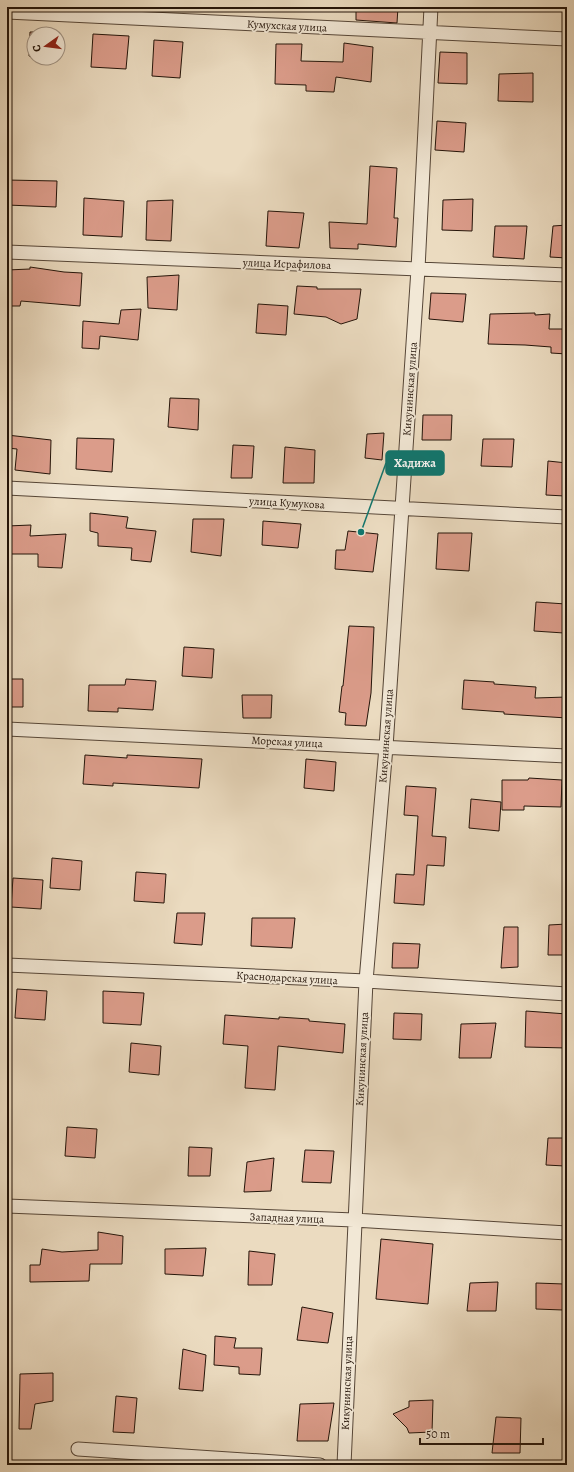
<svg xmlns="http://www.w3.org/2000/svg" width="574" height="1472" font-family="Alegreya,serif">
  <rect width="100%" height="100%" fill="#ebdbc0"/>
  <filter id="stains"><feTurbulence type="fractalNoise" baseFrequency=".005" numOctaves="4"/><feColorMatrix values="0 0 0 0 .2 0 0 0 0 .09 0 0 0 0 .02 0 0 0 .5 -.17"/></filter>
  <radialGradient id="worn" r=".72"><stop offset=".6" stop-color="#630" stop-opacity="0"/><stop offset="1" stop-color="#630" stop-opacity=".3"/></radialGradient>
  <path fill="#db9c8a" stroke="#241409" d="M 356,7 L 398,7 L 397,23 L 356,20 Z
    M 30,32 L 54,32 L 54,34 L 34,34 L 34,57 L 29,56 Z
    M 93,34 L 129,36 L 126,69 L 91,67 Z
    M 154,40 L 183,42 L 180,78 L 152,76 Z
    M 344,43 L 373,47 L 371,82 L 336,77 L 334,92 L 306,91 L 306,85 L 275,84 L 276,44 L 302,44 L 301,61 L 343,62 Z
    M 440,52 L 467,53 L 467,84 L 438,83 Z
    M 533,73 L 533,102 L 498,101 L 499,74 Z
    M 437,121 L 466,123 L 464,152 L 435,150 Z
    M 370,166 L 397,168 L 394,218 L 398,218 L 396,247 L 358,244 L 358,249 L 330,248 L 329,222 L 367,224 Z
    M 7,180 L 57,181 L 56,207 L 7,205 Z
    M 84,198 L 124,201 L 122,237 L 83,235 Z
    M 473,199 L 472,231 L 442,230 L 443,200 Z
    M 173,200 L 171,241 L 146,240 L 147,201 Z
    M 268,211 L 304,213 L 299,248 L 266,246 Z
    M 567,225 L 567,258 L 550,257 L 553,226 Z
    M 495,226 L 527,226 L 524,259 L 493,257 Z
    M 30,267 L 64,272 L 82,273 L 80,306 L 21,301 L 20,306 L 7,306 L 7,270 L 30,269 Z
    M 179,275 L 177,310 L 148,308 L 147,277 Z
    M 297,286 L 317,287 L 317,289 L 361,289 L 357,319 L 341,324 L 326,317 L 294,314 Z
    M 431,293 L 466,294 L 463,322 L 429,319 Z
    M 258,304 L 288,306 L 286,335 L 256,333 Z
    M 141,309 L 138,340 L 100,336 L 99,349 L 82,348 L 83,321 L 119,324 L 121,310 Z
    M 535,313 L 535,315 L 550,314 L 549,329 L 567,329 L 567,354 L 551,353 L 551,347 L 525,345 L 488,344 L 490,314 Z
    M 170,398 L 199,399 L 198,430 L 168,427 Z
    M 423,415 L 452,415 L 451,440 L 422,440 Z
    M 384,433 L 382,460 L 365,458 L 367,434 Z
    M 7,435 L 51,440 L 50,474 L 15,470 L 17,449 L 7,448 Z
    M 77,438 L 114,439 L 112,472 L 76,469 Z
    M 483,439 L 514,439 L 512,467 L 481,466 Z
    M 233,445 L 254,446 L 252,478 L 231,478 Z
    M 285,447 L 315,450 L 314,483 L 283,483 Z
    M 548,461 L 567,463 L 565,496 L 546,495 Z
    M 90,513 L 128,517 L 126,528 L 156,531 L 151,562 L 131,560 L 132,548 L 98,546 L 98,533 L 90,531 Z
    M 193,519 L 224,519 L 221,556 L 191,552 Z
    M 263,521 L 301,524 L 298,548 L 262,545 Z
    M 31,525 L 30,536 L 66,534 L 62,568 L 38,567 L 38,554 L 7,554 L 7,526 Z
    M 348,531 L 378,534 L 373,572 L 335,569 L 336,550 L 345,550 Z
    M 438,533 L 472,533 L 469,571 L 436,569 Z
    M 536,602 L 566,604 L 564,633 L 534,631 Z
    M 349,626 L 374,627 L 371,693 L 366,726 L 345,725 L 346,713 L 339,712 L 342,686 L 343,686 Z
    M 184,647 L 214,649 L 212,678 L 182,676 Z
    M 7,679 L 23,679 L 23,707 L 7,707 Z
    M 126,679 L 156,681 L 153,710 L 118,708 L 118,712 L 88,711 L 89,685 L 125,685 Z
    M 464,680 L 494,682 L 494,684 L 536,687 L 535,698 L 567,697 L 567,718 L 504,714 L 504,712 L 462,709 Z
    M 242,695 L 272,695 L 271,718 L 243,718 Z
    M 85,755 L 127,758 L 127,755 L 202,759 L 199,788 L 113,783 L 113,786 L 83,784 Z
    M 306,759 L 336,762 L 334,791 L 304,788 Z
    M 529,778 L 562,780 L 561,807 L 524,806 L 524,810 L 502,810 L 502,780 L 528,780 Z
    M 406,786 L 436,788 L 432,836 L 446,837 L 444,866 L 427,865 L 424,905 L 394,903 L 396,874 L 414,875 L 418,816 L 404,815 Z
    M 471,799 L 501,802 L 499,831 L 469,828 Z
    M 52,858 L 82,861 L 80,890 L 50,888 Z
    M 136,872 L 166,874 L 164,903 L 134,901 Z
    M 13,878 L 43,880 L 41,909 L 11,907 Z
    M 177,913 L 205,913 L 202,945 L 174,943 Z
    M 252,918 L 295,918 L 292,948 L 251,946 Z
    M 567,924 L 567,955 L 548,955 L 549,925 Z
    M 504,927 L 518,927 L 518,967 L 501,968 Z
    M 393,943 L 420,944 L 418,968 L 392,968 Z
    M 17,989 L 47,991 L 45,1020 L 15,1018 Z
    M 103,991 L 144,993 L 141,1025 L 103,1023 Z
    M 526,1011 L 567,1014 L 567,1048 L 525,1047 Z
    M 394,1013 L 422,1014 L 421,1040 L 393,1039 Z
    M 225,1015 L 279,1019 L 279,1017 L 309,1019 L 309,1021 L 345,1024 L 343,1053 L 278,1046 L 275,1090 L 245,1088 L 248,1046 L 223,1044 Z
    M 496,1023 L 491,1058 L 459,1058 L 461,1024 Z
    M 131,1043 L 161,1046 L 159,1075 L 129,1072 Z
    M 67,1127 L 97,1129 L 95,1158 L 65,1156 Z
    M 548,1138 L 567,1138 L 565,1166 L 546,1165 Z
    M 189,1147 L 212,1148 L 210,1176 L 188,1176 Z
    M 305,1150 L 334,1151 L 331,1183 L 302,1182 Z
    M 274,1158 L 271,1191 L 244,1192 L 247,1162 Z
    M 98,1232 L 123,1236 L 122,1264 L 90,1264 L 89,1281 L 30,1282 L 30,1265 L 40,1265 L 42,1249 L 62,1252 L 98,1250 Z
    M 381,1239 L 433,1244 L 428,1304 L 376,1299 Z
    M 206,1248 L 203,1276 L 165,1274 L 165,1249 Z
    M 249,1251 L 275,1254 L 272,1285 L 248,1285 Z
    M 498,1282 L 496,1311 L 467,1311 L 470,1283 Z
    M 536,1283 L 564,1284 L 563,1310 L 536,1309 Z
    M 302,1307 L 333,1313 L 328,1343 L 297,1340 Z
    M 215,1336 L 236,1338 L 234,1348 L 262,1348 L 260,1375 L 239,1374 L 239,1367 L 214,1365 Z
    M 183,1349 L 206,1355 L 203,1391 L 179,1389 Z
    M 53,1373 L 53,1401 L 35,1404 L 31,1429 L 19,1429 L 20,1374 Z
    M 116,1396 L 137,1398 L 134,1433 L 113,1432 Z
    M 433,1400 L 432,1432 L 409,1433 L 407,1428 L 393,1414 L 409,1407 L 409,1401 Z
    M 334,1403 L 328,1441 L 297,1441 L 300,1404 Z
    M 496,1417 L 521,1418 L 520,1453 L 492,1453 Z"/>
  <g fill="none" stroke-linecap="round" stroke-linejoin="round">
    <defs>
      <path id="street" d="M 7,12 L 567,39
        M 7,252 L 567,275
        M 7,488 L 567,517
        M 7,729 L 567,756
        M 7,965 L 366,981 L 567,994
        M 7,1206 L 354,1220 L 567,1233
        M 78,1449 L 320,1465
        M 344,1465 L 366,981 L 386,747 L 418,269 L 431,7"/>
    </defs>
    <use href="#street" stroke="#564637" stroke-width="15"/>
    <use href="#street" stroke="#f2e8d6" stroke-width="13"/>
  </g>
  <g text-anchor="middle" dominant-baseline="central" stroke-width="3.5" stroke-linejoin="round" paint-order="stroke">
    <g font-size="11" fill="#241409" stroke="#f2e8d6">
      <text transform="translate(287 26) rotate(3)">Кумухская улица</text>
      <text transform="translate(287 264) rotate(2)">улица Исрафилова</text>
      <text transform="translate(410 389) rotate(-86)">Кикунинская улица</text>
      <text transform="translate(287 503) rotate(3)">улица Кумукова</text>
      <text transform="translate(386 736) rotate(-86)">Кикунинская улица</text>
      <text transform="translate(287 742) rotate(3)">Морская улица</text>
      <text transform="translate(287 978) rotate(3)">Краснодарская улица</text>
      <text transform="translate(362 1059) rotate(-87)">Кикунинская улица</text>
      <text transform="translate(287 1218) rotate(2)">Западная улица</text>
      <text transform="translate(347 1383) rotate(-88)">Кикунинская улица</text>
    </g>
  </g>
  <path fill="none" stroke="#0f766e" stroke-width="1.5" d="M361 532L386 463"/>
  <circle fill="#0f766e" stroke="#f2e8d6" stroke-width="1.5" cx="361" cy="532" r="4"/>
  <rect fill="#0f766e" stroke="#0f766e" stroke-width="1.5" x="386" y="451" width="58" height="24" rx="4"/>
  <g font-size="12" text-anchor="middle" font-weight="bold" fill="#fff">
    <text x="415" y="467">Хадижа</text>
  </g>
  <rect width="574" height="1472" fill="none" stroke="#ebdbc0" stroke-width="24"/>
  <rect x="8" y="8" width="558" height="1456" fill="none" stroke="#241409" stroke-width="2"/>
  <rect x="12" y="12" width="550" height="1448" fill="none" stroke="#241409"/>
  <g transform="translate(46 46) rotate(256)"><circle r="19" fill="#f2e8d6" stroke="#a09384"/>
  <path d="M0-3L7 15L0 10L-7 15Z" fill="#8f2418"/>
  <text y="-6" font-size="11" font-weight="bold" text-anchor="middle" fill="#241409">С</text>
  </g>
  <path d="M420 1438v6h123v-6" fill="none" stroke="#241409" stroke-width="2"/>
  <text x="426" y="1438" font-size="12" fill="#241409" stroke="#f2e8d6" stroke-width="3" paint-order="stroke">50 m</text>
  <rect width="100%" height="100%" filter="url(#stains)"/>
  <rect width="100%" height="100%" fill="url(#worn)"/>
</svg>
